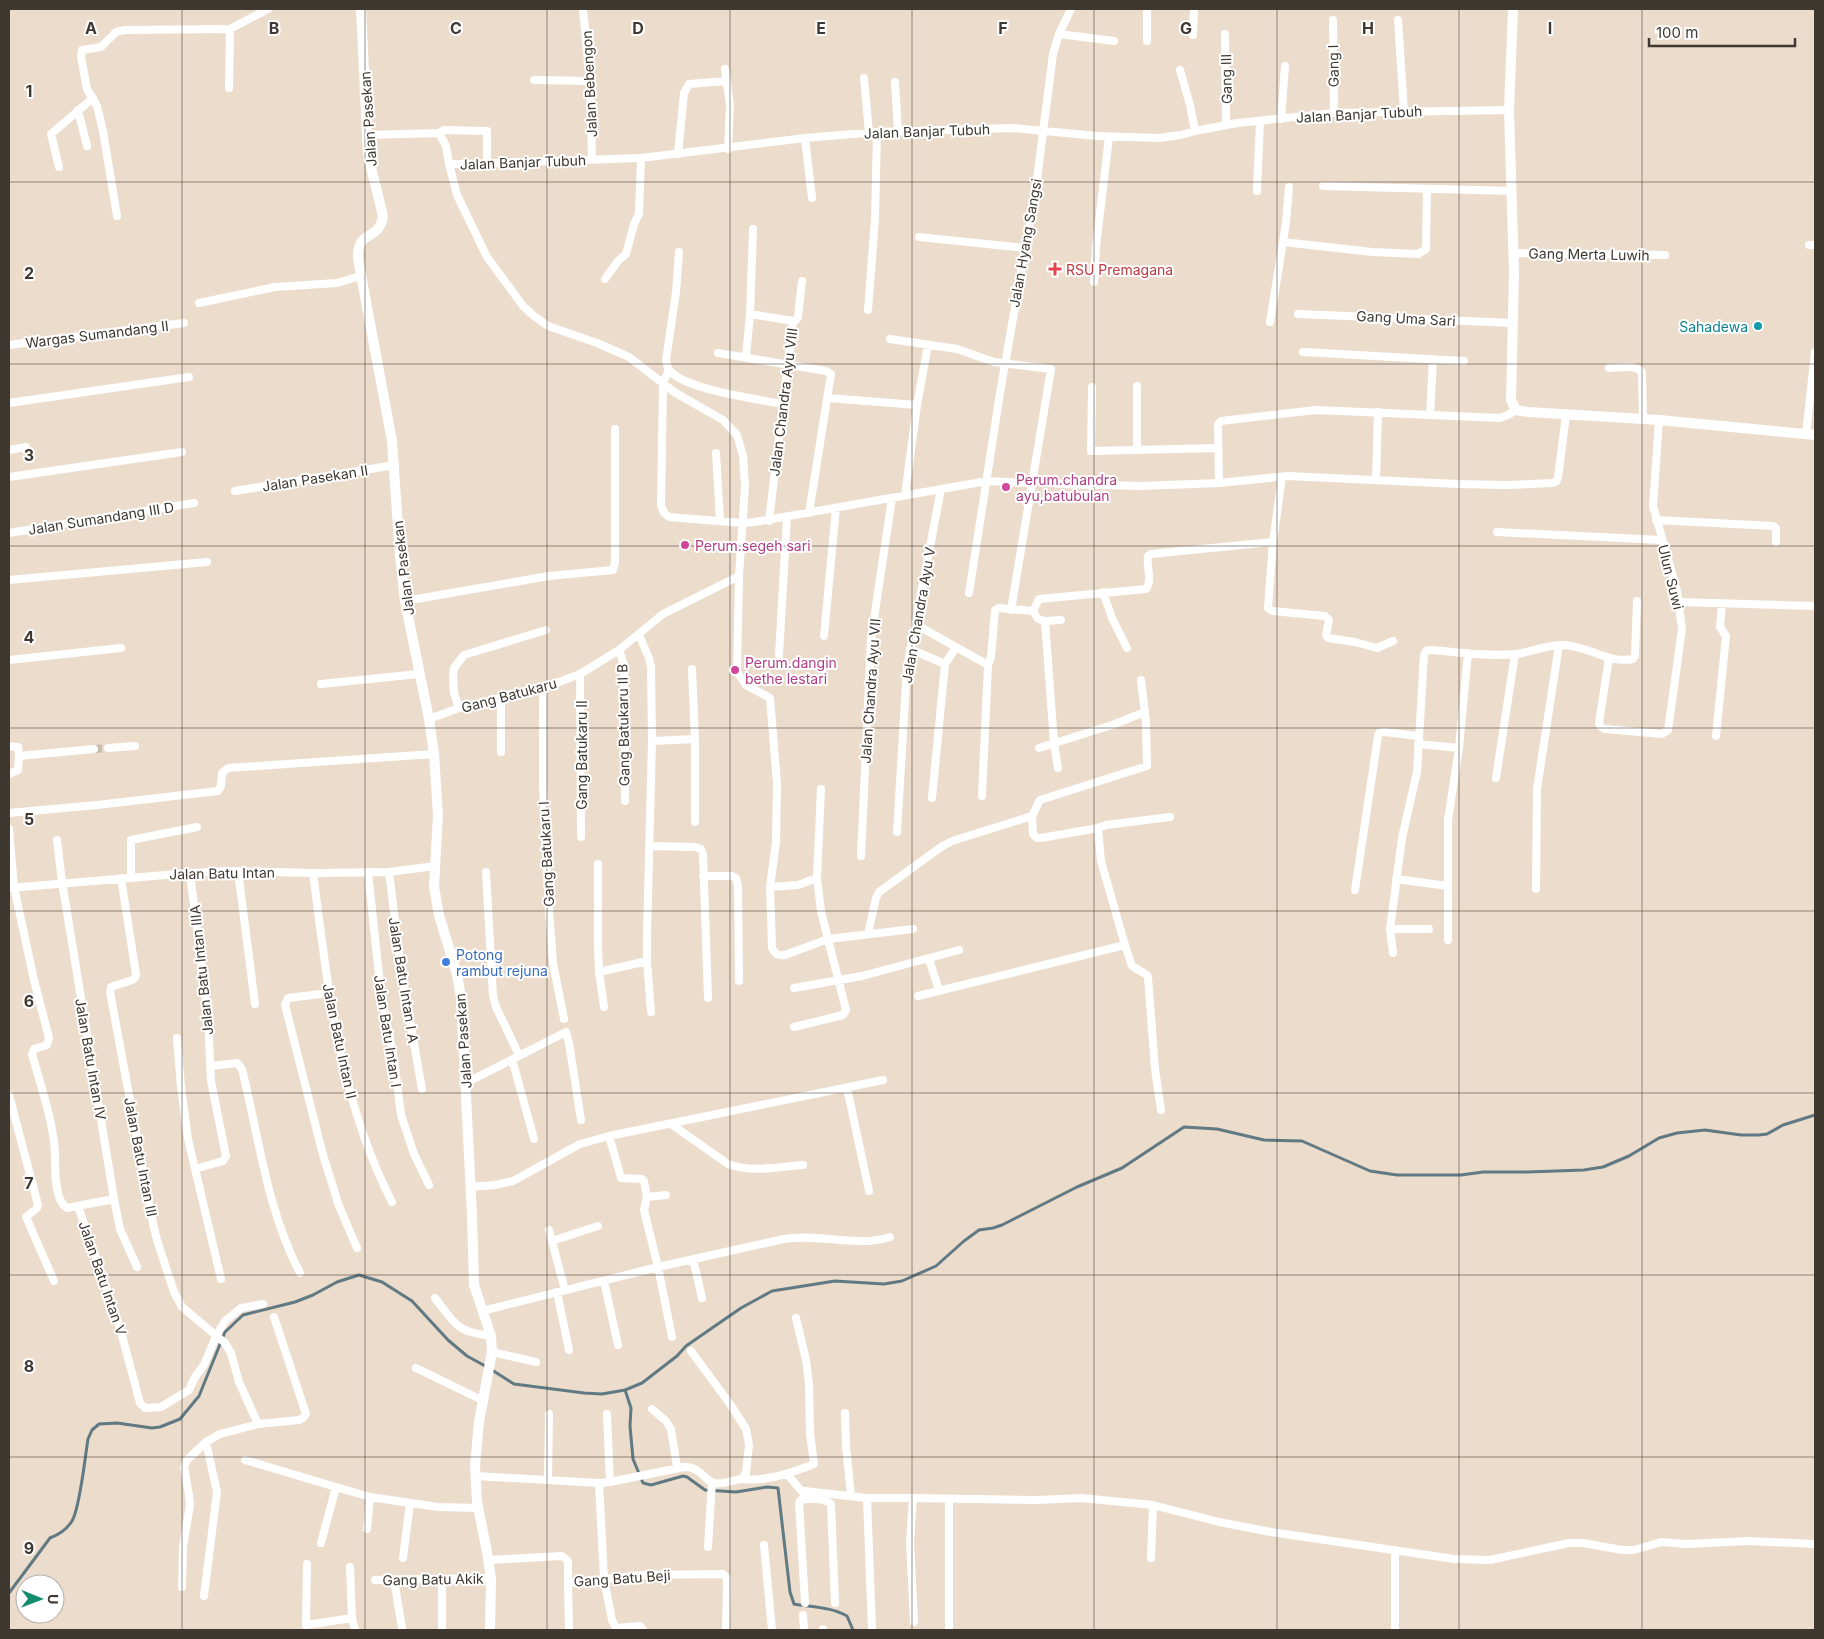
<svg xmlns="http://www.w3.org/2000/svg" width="1824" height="1639" font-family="Inter,sans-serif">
  <rect width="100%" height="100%" fill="#ecdccc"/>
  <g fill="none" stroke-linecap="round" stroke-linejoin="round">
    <path stroke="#607982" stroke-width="3" d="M 492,1370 L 514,1384 L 584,1393 L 602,1394 L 625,1390 L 642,1383 L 677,1356 L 686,1346 L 741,1308 L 772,1291 L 835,1281 L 884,1284 L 902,1281 L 936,1266 L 964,1241 L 979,1230 L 993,1228 L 1002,1225 L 1077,1187 L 1122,1168 L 1184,1127 L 1217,1129 L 1264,1140 L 1302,1141 L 1370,1171 L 1397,1175 L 1461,1175 L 1483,1172 L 1527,1172 L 1584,1170 L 1603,1167 L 1629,1156 L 1659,1138 L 1677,1133 L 1705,1130 L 1741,1135 L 1759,1135 L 1767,1134 L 1783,1125 L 1815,1115
      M 625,1390 L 631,1408 L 630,1426 L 633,1459 L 643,1483 L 651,1485 L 683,1476 L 687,1477 L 705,1490 L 736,1492 L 767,1487 L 778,1488 L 790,1592 L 794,1604 C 811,1607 832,1607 847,1616 L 853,1630
      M 9,1593 L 50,1538 C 58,1535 67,1529 72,1521 C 80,1508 85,1457 88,1439 L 92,1430 L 99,1424 L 117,1423 L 152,1428 L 160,1427 L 180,1419 L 199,1396 L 225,1332 L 243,1315 L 295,1302 L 313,1295 L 337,1282 L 359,1275 L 382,1282 L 412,1301 L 448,1340 L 467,1356 L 487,1367"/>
    <path stroke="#c9bbad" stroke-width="8" stroke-dasharray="8 4" stroke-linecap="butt" d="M 94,749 L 108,748"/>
    <path stroke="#fff" stroke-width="8" d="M 583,9 L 590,81 L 592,159
      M 1147,9 L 1147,41
      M 1333,20 L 1334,113
      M 1398,20 L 1404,111
      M 1059,34 L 1114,41
      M 1225,34 L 1226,124
      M 1193,35 L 1194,9
      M 725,69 L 730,105 L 728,149
      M 1180,70 L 1190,105 L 1195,131
      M 864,78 L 869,133
      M 534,80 L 590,81
      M 895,82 L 898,131
      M 229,88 L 230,29
      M 78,110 L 87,146
      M 1281,119 L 1285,66
      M 439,133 L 444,130 L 487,131 L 487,163
      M 366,135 L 439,133 L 446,146 L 449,164 L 468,164 L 641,158 L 805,138 L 877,132 L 1013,128 L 1097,136 L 1159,138 L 1181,135 L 1195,131 L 1237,123 L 1334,113 L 1509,110
      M 805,138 L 812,198
      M 678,154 L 684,93 L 689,84 L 727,81
      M 449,164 L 457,195 L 487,257 L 523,306 L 534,316 L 548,326 L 597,343 L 629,357 L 674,392 L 723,420 L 737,435 L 743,456 L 745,486 L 739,576 L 737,672 L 746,685 L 770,698 L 777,783 L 776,842 L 770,887 L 798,885 L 817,878 L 821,911 L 828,939 L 913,929
      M 59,167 L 51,134 L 93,98
      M 1323,186 L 1512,191
      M 1257,191 L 1260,121
      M 117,216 L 103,131 L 97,106 L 87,89 L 81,57 L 82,50 L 101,47 L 116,32 L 125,30 L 230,29 L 268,9
      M 753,229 L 750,314 L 793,321 L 769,521
      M 919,237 L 1025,248
      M 1283,242 L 1372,252 L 1418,254 L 1426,249 L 1427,189
      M 1809,245 L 1815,245
      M 679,252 L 676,292 L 666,360 C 667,364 667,368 670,371 C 687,390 757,399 782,404
      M 1513,253 L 1665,255
      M 605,279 L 618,261 L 626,254 L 634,224 L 639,214 L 641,158
      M 1094,282 L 1096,247 L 1109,137
      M 199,303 L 275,287 L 337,283 L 360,276
      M 868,310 L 875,219 L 877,132
      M 1298,314 L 1513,323
      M 793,321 L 796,320 L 798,317 L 802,281
      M 1270,322 L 1286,223 L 1289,187
      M 890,339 L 957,349 L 994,362 L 1051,369 L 1011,610
      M 9,345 L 184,323
      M 1303,352 L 1464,361
      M 718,353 L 826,371 L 831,374 L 809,513
      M 746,357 L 750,314
      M 1609,368 C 1619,368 1635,364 1642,372 L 1643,419
      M 669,370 L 663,383 L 661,505 L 664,513 L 669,517 L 743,523 L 755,522 L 987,481 L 1031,483
      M 1137,386 L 1137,450
      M 1092,387 L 1091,451 L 1218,448
      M 828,398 L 917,405
      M 9,403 L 189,377
      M 1430,415 L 1433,359
      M 1806,434 L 1815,352
      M 9,450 L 26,447
      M 716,453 L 720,520
      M 9,477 L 182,452
      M 1282,477 L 1273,542 L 1268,608 L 1272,611 L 1325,616 L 1329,620 L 1326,635 L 1328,638 L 1355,642 L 1377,648 L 1393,641
      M 1376,480 L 1378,412
      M 1219,483 L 1218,424 L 1221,421 L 1316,410 L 1500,418 L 1508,415 L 1516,410
      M 1058,484 L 1142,486 L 1219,483 L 1288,476 L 1458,484 L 1506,485 L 1552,483 L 1556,482 L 1558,478 L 1566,415
      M 235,491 L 395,465
      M 905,495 L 917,405 L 928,345
      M 1656,520 L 1773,526 L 1776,528 L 1776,542
      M 1497,532 L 1662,540
      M 9,533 L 194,503
      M 9,580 L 207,562
      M 1103,592 L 1112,618 L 1127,648
      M 969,593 L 1000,393 L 1036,187 L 1053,54 L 1059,34 L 1071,9
      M 405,601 L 549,576 L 613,570 L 615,562 L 615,429
      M 1679,602 L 1815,606
      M 1033,611 L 1038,619 L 1045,621 L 1054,743 L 1058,768
      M 1045,621 L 1061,620
      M 915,624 L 988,665
      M 639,635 L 649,658 L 651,667 L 652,741 L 647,935 L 647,961 L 651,1012
      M 824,636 L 836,508
      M 910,649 L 945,664
      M 619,650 L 624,665 L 625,801
      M 779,655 L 787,517
      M 1609,658 L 1599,723 L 1601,727 L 1605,729 L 1662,734 L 1668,730 L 1682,629 L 1677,591 L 1653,506 L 1659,420
      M 9,660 L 121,648
      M 580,674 L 581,837
      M 1141,680 L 1146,722 L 1147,766 L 1040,800 L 1032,816 L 1033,834 L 1037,838 L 1041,838 L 1098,828 L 1106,825 L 1170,817
      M 321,684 L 419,674
      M 543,688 L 543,785 L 549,911 L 553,963 L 564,1019
      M 459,708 L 454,693 L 453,675 L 454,668 L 464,655 L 546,630
      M 429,719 L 459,708 L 543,688 L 580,674 L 619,650 L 663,614 L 739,576
      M 1716,736 L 1726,636 L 1720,627 L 1722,604
      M 695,739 L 695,822
      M 652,741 L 695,739 L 692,669
      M 1418,744 L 1459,748 L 1448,820 L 1448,940
      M 9,746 L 18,747 L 19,756 L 18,770 L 9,774
      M 108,748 L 135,746
      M 1039,748 L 1112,725 L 1145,712
      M 1459,748 L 1468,653
      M 501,752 L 501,699
      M 19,756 L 94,749
      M 1496,778 L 1515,654
      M 982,796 L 988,665 L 991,657 L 995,610 L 999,608 L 1033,611 L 1039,599 L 1146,589 C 1153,580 1146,567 1148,556 L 1151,554 L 1273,542
      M 932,798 L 945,664 L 956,647
      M 9,813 L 97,805 L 218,791 L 221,786 L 222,773 L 228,768 L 434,754
      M 9,829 L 14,887 L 34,980 L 49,1038 L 47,1045 L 34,1049 L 32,1054 C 41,1087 53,1120 55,1153 C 55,1167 54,1201 67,1208 L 114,1199 L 62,882 L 57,840
      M 897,832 L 907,667 L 941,489
      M 649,846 L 695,847 L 701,849 L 703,854 L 708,998
      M 861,856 L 871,639 L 892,498
      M 598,864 L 598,946 L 599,972 L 647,961
      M 238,871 L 255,1004
      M 368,872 L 381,994 L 394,1059 L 401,1115 L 414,1154 L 429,1185
      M 389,872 L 401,969 L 422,1089
      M 486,872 L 493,996 L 496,1007 L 519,1055
      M 190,873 L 208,1018 L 211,1081 L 226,1156 L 223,1161 L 195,1169
      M 313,873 C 328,986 339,1099 392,1202
      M 703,876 L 732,876 L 736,878 L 738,886 L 739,981
      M 131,877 L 131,840 L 197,827
      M 121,878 L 136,974 L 135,978 L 132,980 L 111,987 L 110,992 L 152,1219 L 157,1240 L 174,1292 L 182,1307 L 225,1343 L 231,1353 L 239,1382 L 258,1424
      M 817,878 L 821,789
      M 1396,879 L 1448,886
      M 770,887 L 772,948 C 775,954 778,956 785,955 L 828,939 L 846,1010 L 843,1015 L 794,1027
      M 9,888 L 190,873 L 230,871 L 313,873 L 389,872 L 435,866
      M 1536,889 L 1537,789 L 1559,645
      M 1355,890 L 1378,736 L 1379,733 L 1384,732 L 1419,736
      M 1390,929 L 1429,929
      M 868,934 L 876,898 L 879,892 L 941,847 L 952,841 L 1032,816
      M 1125,945 L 1132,966 L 1147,975 L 1148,977 L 1155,1069 L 1161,1110
      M 1393,953 L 1390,929 L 1402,838 L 1417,772 L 1424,655 L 1426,651 L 1430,650 C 1458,652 1488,657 1516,654 C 1531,652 1546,645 1562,645 C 1587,645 1608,664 1633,659 L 1635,656 L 1637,601
      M 929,959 L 939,990
      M 599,972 L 604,1007
      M 794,988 L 862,976 L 959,950
      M 329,993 L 288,998 L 285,1005 L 323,1155 L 339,1206 L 357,1248
      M 918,996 L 1125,945 L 1101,861 L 1098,828
      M 177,1038 L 181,1087 L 188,1139 L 221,1279
      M 512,1059 L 534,1139
      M 211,1066 L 237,1063 L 242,1069 C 259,1138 267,1210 300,1273
      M 466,1083 L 566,1032 L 569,1043 L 581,1120
      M 847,1088 L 869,1191
      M 9,1095 L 38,1205 L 37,1208 L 26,1217 L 54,1281
      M 671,1124 L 728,1164 C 752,1173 778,1167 803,1165
      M 609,1136 L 621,1178 L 642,1179 L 644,1181 L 647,1197 L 666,1195
      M 470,1187 L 495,1185 L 513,1181 L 580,1144 L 609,1136 L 883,1080
      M 647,1197 L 644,1210 L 658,1267 L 672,1337
      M 114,1199 L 120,1229 L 137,1267
      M 78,1206 L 120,1328 L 140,1403 L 145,1408 L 161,1407 L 189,1390 L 195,1377 L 204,1365 L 217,1334 L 225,1321 L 241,1308 L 263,1304
      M 549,1230 L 565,1290
      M 552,1241 L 598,1226
      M 693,1259 L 702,1298
      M 604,1281 L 618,1345
      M 557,1292 L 569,1350
      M 435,1298 C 455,1324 456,1332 491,1336
      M 482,1311 L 658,1267 L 784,1239 C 819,1233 856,1248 890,1237
      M 691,1351 L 730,1404 L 746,1429 L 749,1445 L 746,1473 L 742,1479
      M 492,1352 L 536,1362
      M 416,1368 L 484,1401
      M 652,1409 L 666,1421 L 671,1429 L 677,1467
      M 845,1413 L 846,1446 L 851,1496
      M 607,1414 L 610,1482
      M 245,1460 L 336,1487
      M 788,1475 L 804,1494
      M 476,1476 L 599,1483 L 610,1482 L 684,1467 C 702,1467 703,1480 714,1483 C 723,1485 733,1480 741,1479 C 748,1479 755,1480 761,1479 C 780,1477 796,1471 814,1464 L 810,1433 L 809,1384 L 806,1360 L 796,1318
      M 548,1480 L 549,1414
      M 599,1483 L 604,1579 L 612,1620 L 617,1630
      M 804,1491 L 867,1498 L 872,1630
      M 867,1498 L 913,1498 L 910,1542 L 914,1622
      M 913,1498 L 1037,1500 L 1081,1498 L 1153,1505 L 1219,1522 L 1271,1532 L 1454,1559 L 1490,1560 L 1569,1543 L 1583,1543 L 1622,1550 L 1634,1550 L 1661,1542 L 1686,1544 L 1749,1541 L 1815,1544
      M 367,1529 L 370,1497 L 438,1507 L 479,1508
      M 321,1543 L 336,1487 L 370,1497
      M 764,1545 L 772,1630
      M 708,1547 L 712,1482
      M 1395,1550 L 1395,1630
      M 403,1558 L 410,1503
      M 1151,1558 L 1153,1505
      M 489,1560 L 562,1556 L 567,1560 L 568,1563 L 568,1583 L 641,1575 L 723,1574 L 727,1578 L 726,1628
      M 307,1564 L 306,1625 L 352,1618 L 355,1630
      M 350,1567 L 352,1618
      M 375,1580 L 491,1578
      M 394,1580 L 402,1628
      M 442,1580 L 442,1630
      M 568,1583 L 569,1630
      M 182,1587 L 183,1547 L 190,1505 L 189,1495 L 184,1467 L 187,1460 L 206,1442 L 220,1434 L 258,1424 L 299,1420 L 304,1417 L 306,1414 L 274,1317
      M 204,1596 L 217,1492 L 206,1442
      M 805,1603 L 799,1503 L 801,1500 C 810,1498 824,1498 831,1504 L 835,1603
      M 803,1615 L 804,1630
      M 617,1628 L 640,1626 L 643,1630
      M 823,1630 L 823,1629
      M 949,1630 L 949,1499"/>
    <path stroke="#fff" stroke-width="10" d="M 361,9 L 368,155 L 383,216 C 380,238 363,232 359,247 C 357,253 358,259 359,264 L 392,441 L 400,556 L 405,601 L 429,719 L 434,754 L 438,815 L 434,887 L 439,915 L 457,975 L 461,997 L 472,1215 L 474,1285 L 491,1336 L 492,1352 L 479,1422 L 475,1465 L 477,1502 L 487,1552 L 491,1578 L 490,1630
      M 1513,9 L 1509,110 L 1514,272 L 1511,400 L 1516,410 L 1528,412 L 1659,420 L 1815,435"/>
  </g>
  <path fill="none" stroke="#3e3831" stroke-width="1" stroke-opacity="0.55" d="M 182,9 L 182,1630M 365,9 L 365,1630M 547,9 L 547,1630M 730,9 L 730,1630M 912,9 L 912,1630M 1094,9 L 1094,1630M 1277,9 L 1277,1630M 1459,9 L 1459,1630M 1642,9 L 1642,1630M 9,182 L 1815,182M 9,364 L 1815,364M 9,546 L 1815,546M 9,728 L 1815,728M 9,911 L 1815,911M 9,1093 L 1815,1093M 9,1275 L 1815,1275M 9,1457 L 1815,1457"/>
  <path fill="#e0444e" stroke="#fff" stroke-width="2" d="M1052.5 261.5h5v5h5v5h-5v5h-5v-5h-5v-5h5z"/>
  <circle fill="#0f9aa8" stroke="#fff" stroke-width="2" cx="1758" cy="326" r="5"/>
  <g fill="#d1479c" stroke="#fff" stroke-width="2">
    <circle cx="1006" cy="487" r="5"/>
    <circle cx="685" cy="545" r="5"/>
    <circle cx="735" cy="670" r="5"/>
  </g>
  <circle fill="#3f7fe0" stroke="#fff" stroke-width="2" cx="446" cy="962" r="5"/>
  <g text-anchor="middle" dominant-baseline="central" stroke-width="4" stroke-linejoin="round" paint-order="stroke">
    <g font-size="14" fill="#3e3831" stroke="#fff">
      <text transform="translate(1333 66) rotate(-91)">Gang I</text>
      <text transform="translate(1226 79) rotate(-91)">Gang III</text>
      <text transform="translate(589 84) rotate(-93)">Jalan Bebengon</text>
      <text transform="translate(1359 114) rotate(-3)">Jalan Banjar Tubuh</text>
      <text transform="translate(368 119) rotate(-94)">Jalan Pasekan</text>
      <text transform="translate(927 131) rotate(-2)">Jalan Banjar Tubuh</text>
      <text transform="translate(523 162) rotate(-2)">Jalan Banjar Tubuh</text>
      <text transform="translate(1025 243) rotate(-80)">Jalan Hyang Sangsi</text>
      <text transform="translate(1589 254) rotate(1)">Gang Merta Luwih</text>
      <text transform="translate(1406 318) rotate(3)">Gang Uma Sari</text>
      <text transform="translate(97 334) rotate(-7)">Wargas Sumandang II</text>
      <text transform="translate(783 402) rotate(-83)">Jalan Chandra Ayu VIII</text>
      <text transform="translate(315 478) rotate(-9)">Jalan Pasekan II</text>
      <text transform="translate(101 518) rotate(-9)">Jalan Sumandang III D</text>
      <text transform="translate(403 568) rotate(-97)">Jalan Pasekan</text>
      <text transform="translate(1671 577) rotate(76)">Ulun Suwi</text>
      <text transform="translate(918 615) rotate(-80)">Jalan Chandra Ayu V</text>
      <text transform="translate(870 691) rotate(-86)">Jalan Chandra Ayu VII</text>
      <text transform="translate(509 695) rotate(-15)">Gang Batukaru</text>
      <text transform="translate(623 725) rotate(-91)">Gang Batukaru II B</text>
      <text transform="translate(581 755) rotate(-90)">Gang Batukaru II</text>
      <text transform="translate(546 854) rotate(-93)">Gang Batukaru I</text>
      <text transform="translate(222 873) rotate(-1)">Jalan Batu Intan</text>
      <text transform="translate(201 970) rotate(-96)">Jalan Batu Intan IIIA</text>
      <text transform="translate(404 980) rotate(81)">Jalan Batu Intan I A</text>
      <text transform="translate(388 1031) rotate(81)">Jalan Batu Intan I</text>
      <text transform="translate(340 1041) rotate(78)">Jalan Batu Intan II</text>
      <text transform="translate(463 1041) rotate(-94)">Jalan Pasekan</text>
      <text transform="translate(91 1059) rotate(80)">Jalan Batu Intan IV</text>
      <text transform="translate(141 1157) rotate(79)">Jalan Batu Intan III</text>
      <text transform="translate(103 1278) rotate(71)">Jalan Batu Intan V</text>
      <text transform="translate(622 1578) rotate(-4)">Gang Batu Beji</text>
      <text transform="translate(433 1579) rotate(-1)">Gang Batu Akik</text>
    </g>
    <g font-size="14" fill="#be3a42" stroke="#fff" text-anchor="start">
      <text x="1066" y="269">RSU Premagana</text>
    </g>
    <g font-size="14" fill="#0d838f" stroke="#fff" text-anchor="end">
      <text x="1748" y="326">Sahadewa</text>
    </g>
    <g font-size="14" fill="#b23c85" stroke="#fff" text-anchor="start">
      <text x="1016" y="479">Perum.chandra<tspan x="1016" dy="16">ayu,batubulan</tspan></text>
      <text x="695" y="545">Perum.segeh sari</text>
      <text x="745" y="662">Perum.dangin<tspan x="745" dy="16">bethe lestari</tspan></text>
    </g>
    <g font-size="14" fill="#366cbe" stroke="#fff" text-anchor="start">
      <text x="456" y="954">Potong<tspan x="456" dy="16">rambut rejuna</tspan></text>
    </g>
  </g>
  <g font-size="16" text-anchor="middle" font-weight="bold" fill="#3e3831" stroke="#fff" stroke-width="4" stroke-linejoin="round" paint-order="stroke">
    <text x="91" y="34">A</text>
    <text x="274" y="34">B</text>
    <text x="456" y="34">C</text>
    <text x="638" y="34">D</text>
    <text x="821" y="34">E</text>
    <text x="1003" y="34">F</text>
    <text x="1186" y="34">G</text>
    <text x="1368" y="34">H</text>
    <text x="1550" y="34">I</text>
    <text x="29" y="97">1</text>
    <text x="29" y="279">2</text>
    <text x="29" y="461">3</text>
    <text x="29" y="643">4</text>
    <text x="29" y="825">5</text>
    <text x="29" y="1007">6</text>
    <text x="29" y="1189">7</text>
    <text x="29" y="1372">8</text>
    <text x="29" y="1554">9</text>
  </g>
  <rect width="1824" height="1639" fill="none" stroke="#3e3831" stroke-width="20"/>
  <g transform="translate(40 1599) rotate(91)"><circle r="24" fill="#ffffff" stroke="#b2afad"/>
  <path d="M0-4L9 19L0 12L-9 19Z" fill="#138b6e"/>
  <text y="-8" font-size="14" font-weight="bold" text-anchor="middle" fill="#3e3831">U</text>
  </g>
  <path d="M1649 38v8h146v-8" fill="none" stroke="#3e3831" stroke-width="2.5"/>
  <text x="1656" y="38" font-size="15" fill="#3e3831" stroke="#ffffff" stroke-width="4" paint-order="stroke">100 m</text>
</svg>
